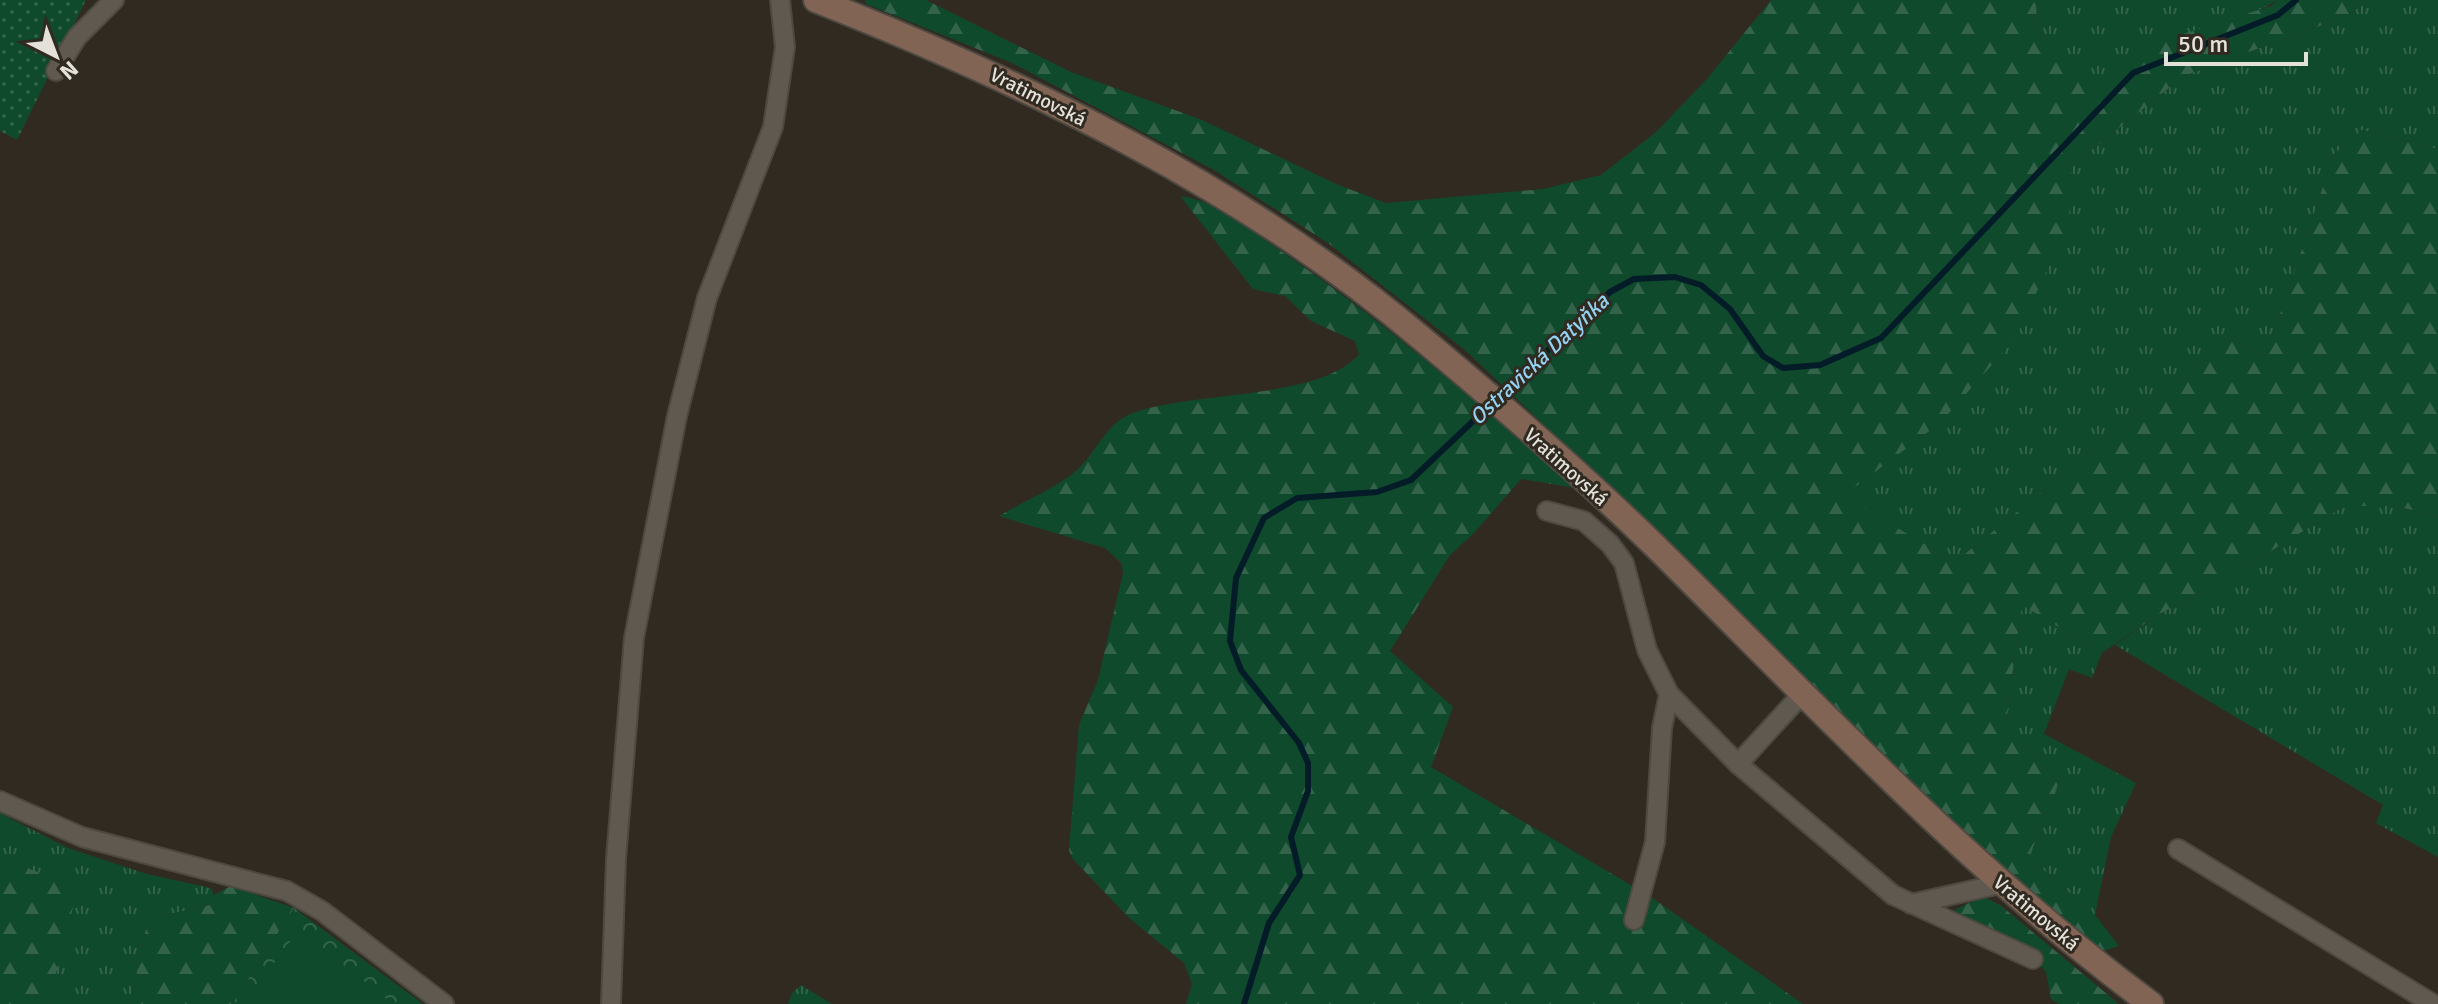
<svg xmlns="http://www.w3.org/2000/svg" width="2438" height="1004" font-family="Signika,sans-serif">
  <defs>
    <pattern id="grass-tufts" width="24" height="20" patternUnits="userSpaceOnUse" patternTransform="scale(2)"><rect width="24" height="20" fill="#104a2d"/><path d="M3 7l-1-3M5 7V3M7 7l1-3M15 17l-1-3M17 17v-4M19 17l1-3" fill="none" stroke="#33644b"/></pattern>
    <pattern id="forest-firs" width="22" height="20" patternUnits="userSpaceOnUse" patternTransform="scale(2)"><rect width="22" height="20" fill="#104a2d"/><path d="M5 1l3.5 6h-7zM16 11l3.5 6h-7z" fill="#33644b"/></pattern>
    <pattern id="park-crowns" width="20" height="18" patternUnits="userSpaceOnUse" patternTransform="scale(2)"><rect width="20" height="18" fill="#104a2d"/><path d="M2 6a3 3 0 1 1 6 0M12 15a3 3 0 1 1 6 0" fill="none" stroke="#33644b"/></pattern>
    <pattern id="garden-dots" width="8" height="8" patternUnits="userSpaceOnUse" patternTransform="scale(2)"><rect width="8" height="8" fill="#104a2d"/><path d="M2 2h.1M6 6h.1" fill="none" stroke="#33644b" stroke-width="1.8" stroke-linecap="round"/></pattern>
  </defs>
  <rect width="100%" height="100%" fill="#302a21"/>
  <path fill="url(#grass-tufts)" d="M 2036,0 L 2278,0 L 2104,95 L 2037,29 Z
    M 2367,0 L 2438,0 L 2438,149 L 2362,130 L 2334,154 L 2266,356 L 2231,339 L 1955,562 L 1842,496 L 1940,423 L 2069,222 L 2070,167 L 2184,76 L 2349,15 Z
    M 2344,506 L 2397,506 L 2438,517 L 2438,857 L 2376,823 L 2383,805 L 2115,645 L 2159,614 L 2209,589 Z
    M 2022,605 L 2102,653 L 2092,678 L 2069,669 L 2044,734 L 2136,783 L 2111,837 L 2095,915 L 2029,857 L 2059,782 L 2005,726 Z
    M 0,813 L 68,848 L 147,874 L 211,888 L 214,895 L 210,905 L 148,919 L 130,1004 L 48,1004 L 77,888 L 0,860 Z
    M 801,985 L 832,1004 L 788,1004 L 792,993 Z"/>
  <path fill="url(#forest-firs)" d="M 865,0 L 926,0 L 1071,72 L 1202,120 L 1336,184 L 1386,203 L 1543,189 L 1601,175 L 1656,132 L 1706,80 L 1771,0 L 2036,0 L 2037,29 L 2104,94 L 2133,50 L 2271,6 L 2278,0 L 2367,0 L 2349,15 L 2184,76 L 2070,167 L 2069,222 L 2015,339 L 1940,423 L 1843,496 L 1955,562 L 2231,339 L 2266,356 L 2334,154 L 2362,130 L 2438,149 L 2438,517 L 2397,506 L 2344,506 L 2209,589 L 2159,614 L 2102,653 L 2022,605 L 2005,726 L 2059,782 L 2029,857 L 2095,915 L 2119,946 L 2103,951 L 2009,875 L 1917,789 L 1665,539 L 1465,350 L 1328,243 L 1214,170 L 1012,63 L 866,4 Z
    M 1180,196 C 1217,201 1244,226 1275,247 C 1382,319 1478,404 1576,488 L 1521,479 L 1474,533 L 1450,555 L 1390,651 L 1453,707 L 1431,767 L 1651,897 L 1803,1004 L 1186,1004 L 1192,984 L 1184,963 L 1129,918 L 1072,858 L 1069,850 L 1079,725 L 1098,680 L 1123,573 L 1121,563 L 1105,548 L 999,516 C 1024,501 1057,488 1078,469 C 1098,450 1106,423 1133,413 C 1192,391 1321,400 1359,354 L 1355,341 L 1311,321 L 1285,296 L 1253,289 Z
    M 4,859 L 78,888 L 48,1004 L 0,1004 L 0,860 Z
    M 231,886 L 294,908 L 232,1004 L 130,1004 L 148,919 L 210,905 L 214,895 Z
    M 1982,896 L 2000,905 L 2119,1004 L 2059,1004 L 2051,999 L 2046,972 L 2037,961 L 1956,916 L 1955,910 Z"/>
  <path fill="url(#park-crowns)" d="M 294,908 L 423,1004 L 232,1004 Z"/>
  <path fill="url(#garden-dots)" d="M 0,0 L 86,0 L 17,140 L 0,131 Z"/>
  <path fill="#104a2d" d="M 299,930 L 393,1004 L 243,1004 Z"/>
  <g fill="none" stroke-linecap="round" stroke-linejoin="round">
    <path stroke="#031c28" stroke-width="6" d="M 1500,395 L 1610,292 L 1634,279 L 1675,277 L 1701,285 L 1730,309 L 1763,356 L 1783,368 L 1820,365 L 1881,338 L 2133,73 L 2278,15 L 2296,0
      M 1244,1004 L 1269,923 L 1300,875 L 1291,837 L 1308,791 L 1308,763 L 1299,743 L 1241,670 L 1230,641 L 1236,578 L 1264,518 L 1297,498 L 1377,492 L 1411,480 L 1489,406"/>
    <defs>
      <path id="street" d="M 56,71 L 77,37 L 114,0
        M 1547,511 L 1584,521 L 1610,544 L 1624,563 L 1647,650 L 1669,694 L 1662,728 L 1655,842 L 1634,920
        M 1669,694 L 1738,764 L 1893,895 L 2033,959
        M 1738,764 L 1802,694
        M 0,801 L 82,837 L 287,891 L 322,911 L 444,1004
        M 2178,849 L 2433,1004
        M 1911,904 L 2000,884
        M 611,1004 L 616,859 L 634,638 L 677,416 L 707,298 L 773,127 L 785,47 L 780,0"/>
      <path id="secondary" d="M 816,0 C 1029,84 1243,188 1420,337 C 1499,403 1580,473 1654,545 C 1815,704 1969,869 2151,1004"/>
    </defs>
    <use href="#street" stroke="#4d4941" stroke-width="22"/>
    <use href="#secondary" stroke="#4d4941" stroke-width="28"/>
    <use href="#street" stroke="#5f594f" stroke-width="18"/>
    <use href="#secondary" stroke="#826455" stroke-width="24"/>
  </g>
  <g text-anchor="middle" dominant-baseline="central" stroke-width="6" stroke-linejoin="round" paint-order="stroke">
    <g font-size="20" fill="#e4e1db" stroke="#302a21">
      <text transform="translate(1038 97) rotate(27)">Vratimovská</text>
      <text transform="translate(1566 467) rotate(42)">Vratimovská</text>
      <text transform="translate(2036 913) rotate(40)">Vratimovská</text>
    </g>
    <g font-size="22" font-style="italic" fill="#95d2f2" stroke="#302a21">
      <text transform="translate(1539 359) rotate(-43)">Ostravická Datyňka</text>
    </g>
  </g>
  <g transform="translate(56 56) rotate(138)" stroke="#302a21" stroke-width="6" paint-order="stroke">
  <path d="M0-6L14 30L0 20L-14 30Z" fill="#e4e1db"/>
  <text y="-12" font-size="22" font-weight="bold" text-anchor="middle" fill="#e4e1db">N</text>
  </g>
  <path d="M2166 52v12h140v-12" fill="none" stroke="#e4e1db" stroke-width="4"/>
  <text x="2178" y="52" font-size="24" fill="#e4e1db" stroke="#302a21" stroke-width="6" paint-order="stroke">50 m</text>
</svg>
